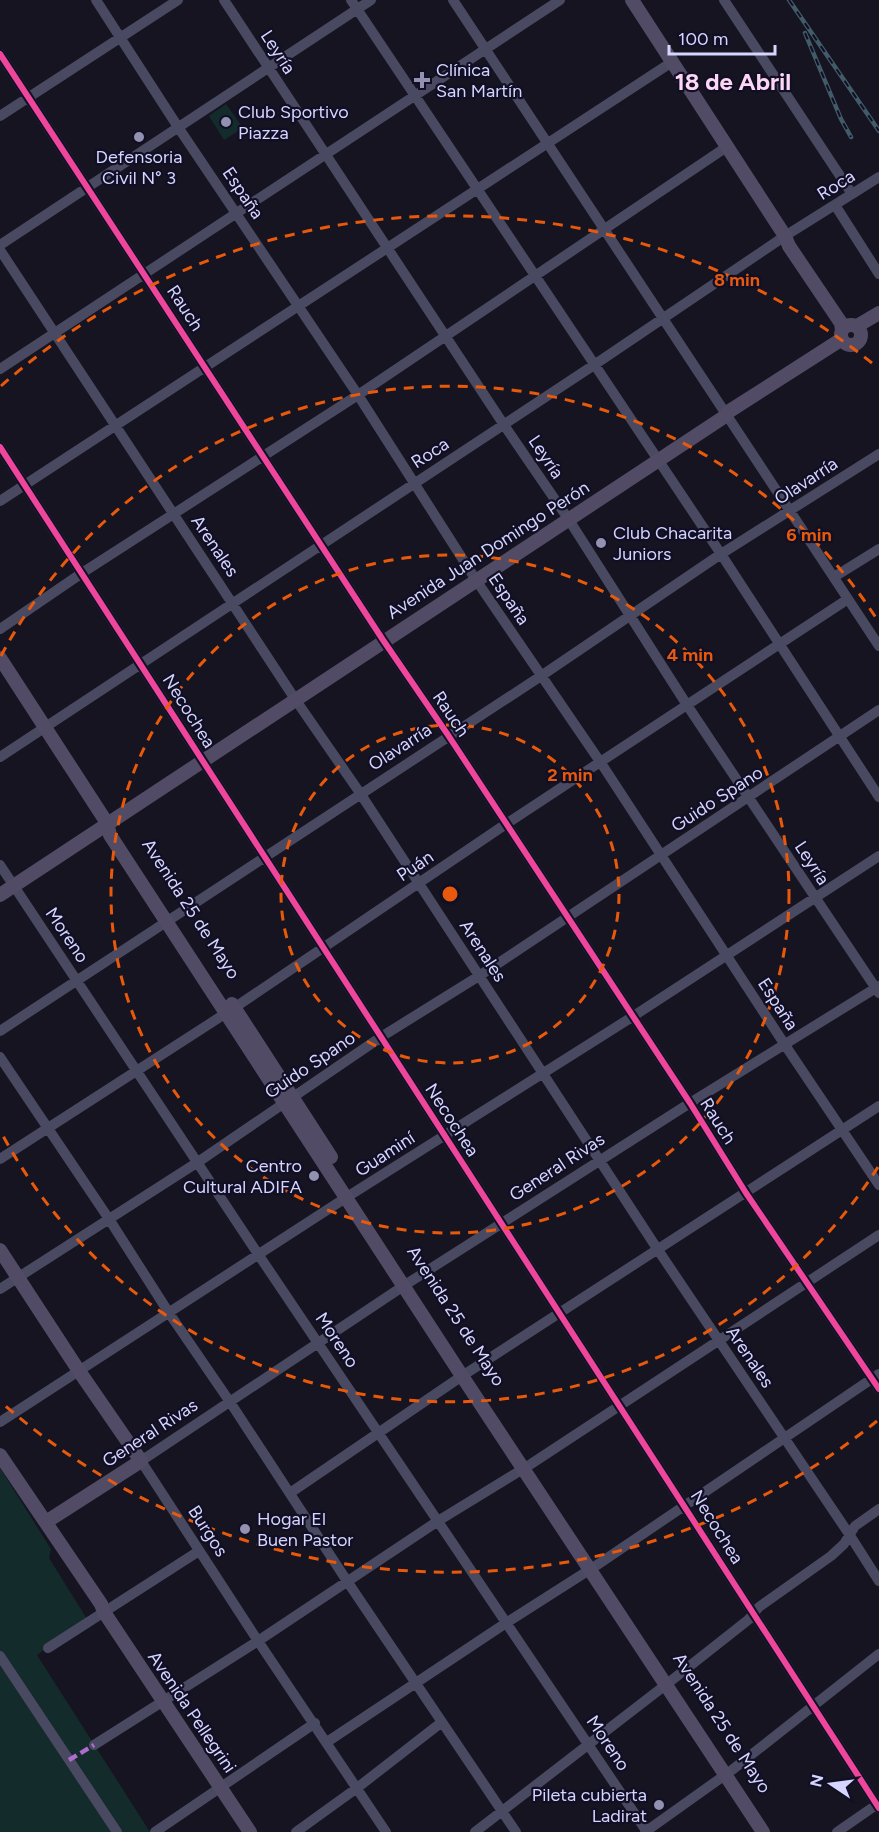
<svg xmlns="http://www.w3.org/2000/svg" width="879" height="1832" font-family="Figtree,sans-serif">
  <rect width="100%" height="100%" fill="#151420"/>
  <path fill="#132b2a" d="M 226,104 L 243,128 L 224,140 L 209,116 Z
    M 0,1468 L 51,1549 L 49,1558 L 87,1619 L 37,1655 L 150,1832 L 0,1832 Z"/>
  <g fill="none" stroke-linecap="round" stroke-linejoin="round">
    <path stroke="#494a61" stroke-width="10" d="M 96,0 L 178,127 L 358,395 L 476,580 L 601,763 L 785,1045 L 879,1185
      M 224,0 L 504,425 L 569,520 L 687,705 L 879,993
      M 351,0 L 721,554 L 879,797
      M 453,0 L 879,646
      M 724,0 L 852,194
      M 0,54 L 383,640 L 448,735 L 690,1103 L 746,1193 L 879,1389
      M 0,116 L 178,0
      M 835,205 L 879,274
      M 0,245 L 371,0
      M 0,250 L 295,699 L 360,793 L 658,1250 L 849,1534 L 879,1581
      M 0,369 L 560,0
      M 0,447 L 879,1808
      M 0,501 L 672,62
      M 834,577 L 879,549
      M 0,629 L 82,573 L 358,395 L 728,146
      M 0,757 L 594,365 L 785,236 L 879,177
      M 0,865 L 258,1254 L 647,1832
      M 0,1031 L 541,676 L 721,554 L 879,454
      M 0,1057 L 109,1219 L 169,1313 L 230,1402 L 347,1581 L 516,1832
      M 0,1159 L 234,1008 L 506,824 L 848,599
      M 0,1289 L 198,1162 L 381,1037 L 479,976 L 879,710
      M 0,1422 L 347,1197 L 632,1017 L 879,856
      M 290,1493 L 462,1376 L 879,1106
      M 48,1648 L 199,1551
      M 0,1656 L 117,1832
      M 327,1742 L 506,1623 L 597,1565 L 879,1374
      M 94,1745 L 258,1641 L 438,1521 L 531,1464 L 879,1235
      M 155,1832 L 315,1723
      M 296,1832 L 357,1788 L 442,1722
      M 386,1832 L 258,1641 L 141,1461 L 405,1285 L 690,1103 L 879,986
      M 475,1832 L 672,1680 L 748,1620 L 759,1607 L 831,1556 L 844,1544 L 855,1526 L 879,1509
      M 645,1832 L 732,1770 L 879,1654
      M 837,1832 L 879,1803"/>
    <path stroke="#514b66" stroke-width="14" d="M 632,0 L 785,236 L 789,246 L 841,323 L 842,331
      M841 335a10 10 0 1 1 20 0a10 10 0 1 1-20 0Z
      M 857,326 L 879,313
      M 0,658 L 107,823 L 110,835 L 462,1376 L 763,1832
      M 0,895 L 727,415 L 728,412 L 842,339
      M 232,1004 L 331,1157
      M 0,1250 L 79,1371 L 141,1461 L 46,1522
      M 0,1455 L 101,1604 L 104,1612 L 250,1832"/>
    <defs>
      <path id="rail" d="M 789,0 L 879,131
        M 805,33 L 841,119 L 851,137"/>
    </defs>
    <use href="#rail" stroke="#425b68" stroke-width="4.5"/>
    <use href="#rail" stroke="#110f25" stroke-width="2" stroke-dasharray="7" stroke-linecap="butt"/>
    <path stroke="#b06ccc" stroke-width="4.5" stroke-dasharray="9 4.5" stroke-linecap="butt" d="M 69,1760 L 94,1745"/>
    <defs>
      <path id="cycleway" d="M 0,54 L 383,640 L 448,735 L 690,1103 L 746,1193 L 879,1389
        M 0,447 L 879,1808"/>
    </defs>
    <use href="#cycleway" stroke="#110f25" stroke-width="10"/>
    <use href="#cycleway" stroke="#ed469a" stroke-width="6"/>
  </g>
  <g fill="none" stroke="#e8590c" stroke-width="3" stroke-dasharray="10 8">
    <circle cx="450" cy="894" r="169"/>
    <circle cx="450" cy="894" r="339"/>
    <path d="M878 1167A508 508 0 0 1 1 1132M1 656A508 508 0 0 1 878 621"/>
    <path d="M877 1421A678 678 0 0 1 1 1402M1 386A678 678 0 0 1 877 367"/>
  </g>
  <g fill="#9291b0" stroke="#110f25" stroke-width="2">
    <path d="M419 71h6v6h6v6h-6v6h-6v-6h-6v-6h6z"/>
    <circle cx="226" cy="122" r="6"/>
    <circle cx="139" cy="137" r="6"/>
    <circle cx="601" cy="543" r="6"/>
    <circle cx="314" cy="1176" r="6"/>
    <circle cx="245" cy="1529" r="6"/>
    <circle cx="659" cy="1805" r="6"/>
  </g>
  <g text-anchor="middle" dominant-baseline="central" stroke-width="4.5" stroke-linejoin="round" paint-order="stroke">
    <g font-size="18" fill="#d5d5fe" stroke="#110f25">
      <text transform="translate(278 52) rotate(57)">Leyría</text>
      <text transform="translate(836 185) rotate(-32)">Roca</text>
      <text transform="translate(243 193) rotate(56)">España</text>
      <text transform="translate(185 308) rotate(57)">Rauch</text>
      <text transform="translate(430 453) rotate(-33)">Roca</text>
      <text transform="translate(546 457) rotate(56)">Leyría</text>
      <text transform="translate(806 481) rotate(-33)">Olavarría</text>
      <text transform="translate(215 546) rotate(56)">Arenales</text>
      <text transform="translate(488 550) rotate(-33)">Avenida Juan Domingo Perón</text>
      <text transform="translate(509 599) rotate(56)">España</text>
      <text transform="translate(189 711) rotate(58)">Necochea</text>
      <text transform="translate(451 714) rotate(56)">Rauch</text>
      <text transform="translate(400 747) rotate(-33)">Olavarría</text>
      <text transform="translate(717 799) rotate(-33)">Guido Spano</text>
      <text transform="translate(812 863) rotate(57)">Leyría</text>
      <text transform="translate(415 866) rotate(-34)">Puán</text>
      <text transform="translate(191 909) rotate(57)">Avenida 25 de Mayo</text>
      <text transform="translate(67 935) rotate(56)">Moreno</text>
      <text transform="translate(483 951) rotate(57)">Arenales</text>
      <text transform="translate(778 1004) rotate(57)">España</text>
      <text transform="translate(310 1065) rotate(-34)">Guido Spano</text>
      <text transform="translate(452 1120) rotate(57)">Necochea</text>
      <text transform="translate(718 1121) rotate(58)">Rauch</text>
      <text transform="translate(385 1154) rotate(-33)">Guaminí</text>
      <text transform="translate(557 1167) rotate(-33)">General Rivas</text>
      <text transform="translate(456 1316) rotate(57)">Avenida 25 de Mayo</text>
      <text transform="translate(337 1340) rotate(56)">Moreno</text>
      <text transform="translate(750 1357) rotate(56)">Arenales</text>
      <text transform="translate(150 1433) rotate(-33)">General Rivas</text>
      <text transform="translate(717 1527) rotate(58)">Necochea</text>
      <text transform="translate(208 1531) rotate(57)">Burgos</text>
      <text transform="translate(192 1712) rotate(56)">Avenida Pellegrini</text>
      <text transform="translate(722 1723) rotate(57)">Avenida 25 de Mayo</text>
      <text transform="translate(608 1743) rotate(56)">Moreno</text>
    </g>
    <g font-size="18" fill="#d5d5fe" stroke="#110f25" text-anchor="start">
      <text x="436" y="70">Clínica<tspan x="436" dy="21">San Martín</tspan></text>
      <text x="238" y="112">Club Sportivo<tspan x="238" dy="21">Piazza</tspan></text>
      <text x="139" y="157" text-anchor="middle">Defensoria<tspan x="139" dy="21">Civil N° 3</tspan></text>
      <text x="613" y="533">Club Chacarita<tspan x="613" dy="21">Juniors</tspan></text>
      <text x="302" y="1166" text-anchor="end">Centro<tspan x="302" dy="21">Cultural ADIFA</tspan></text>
      <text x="257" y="1519">Hogar El<tspan x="257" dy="21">Buen Pastor</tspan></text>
      <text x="647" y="1795" text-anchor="end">Pileta cubierta<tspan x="647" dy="21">Ladirat</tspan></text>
    </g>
    <g font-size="24" font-weight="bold" fill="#fed7f4" stroke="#110f25">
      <text x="733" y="81">18 de Abril</text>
    </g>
  </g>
  <circle cx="450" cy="894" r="9" fill="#e8590c" stroke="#110f25" stroke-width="3"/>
  <g font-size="18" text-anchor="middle" font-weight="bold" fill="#e8590c" stroke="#110f25" stroke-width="4.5" stroke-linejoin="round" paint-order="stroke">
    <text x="737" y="286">8 min</text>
    <text x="809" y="541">6 min</text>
    <text x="690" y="661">4 min</text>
    <text x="570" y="781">2 min</text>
  </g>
  <g transform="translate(831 1784) rotate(283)" stroke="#110f25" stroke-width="4.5" paint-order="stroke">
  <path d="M0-4.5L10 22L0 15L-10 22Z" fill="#d5d5fe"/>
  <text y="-9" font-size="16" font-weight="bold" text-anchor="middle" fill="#d5d5fe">N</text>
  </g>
  <path d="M669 45v9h106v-9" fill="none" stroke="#d5d5fe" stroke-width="3"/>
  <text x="678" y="45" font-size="18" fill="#d5d5fe" stroke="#110f25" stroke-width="4.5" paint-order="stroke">100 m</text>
</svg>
